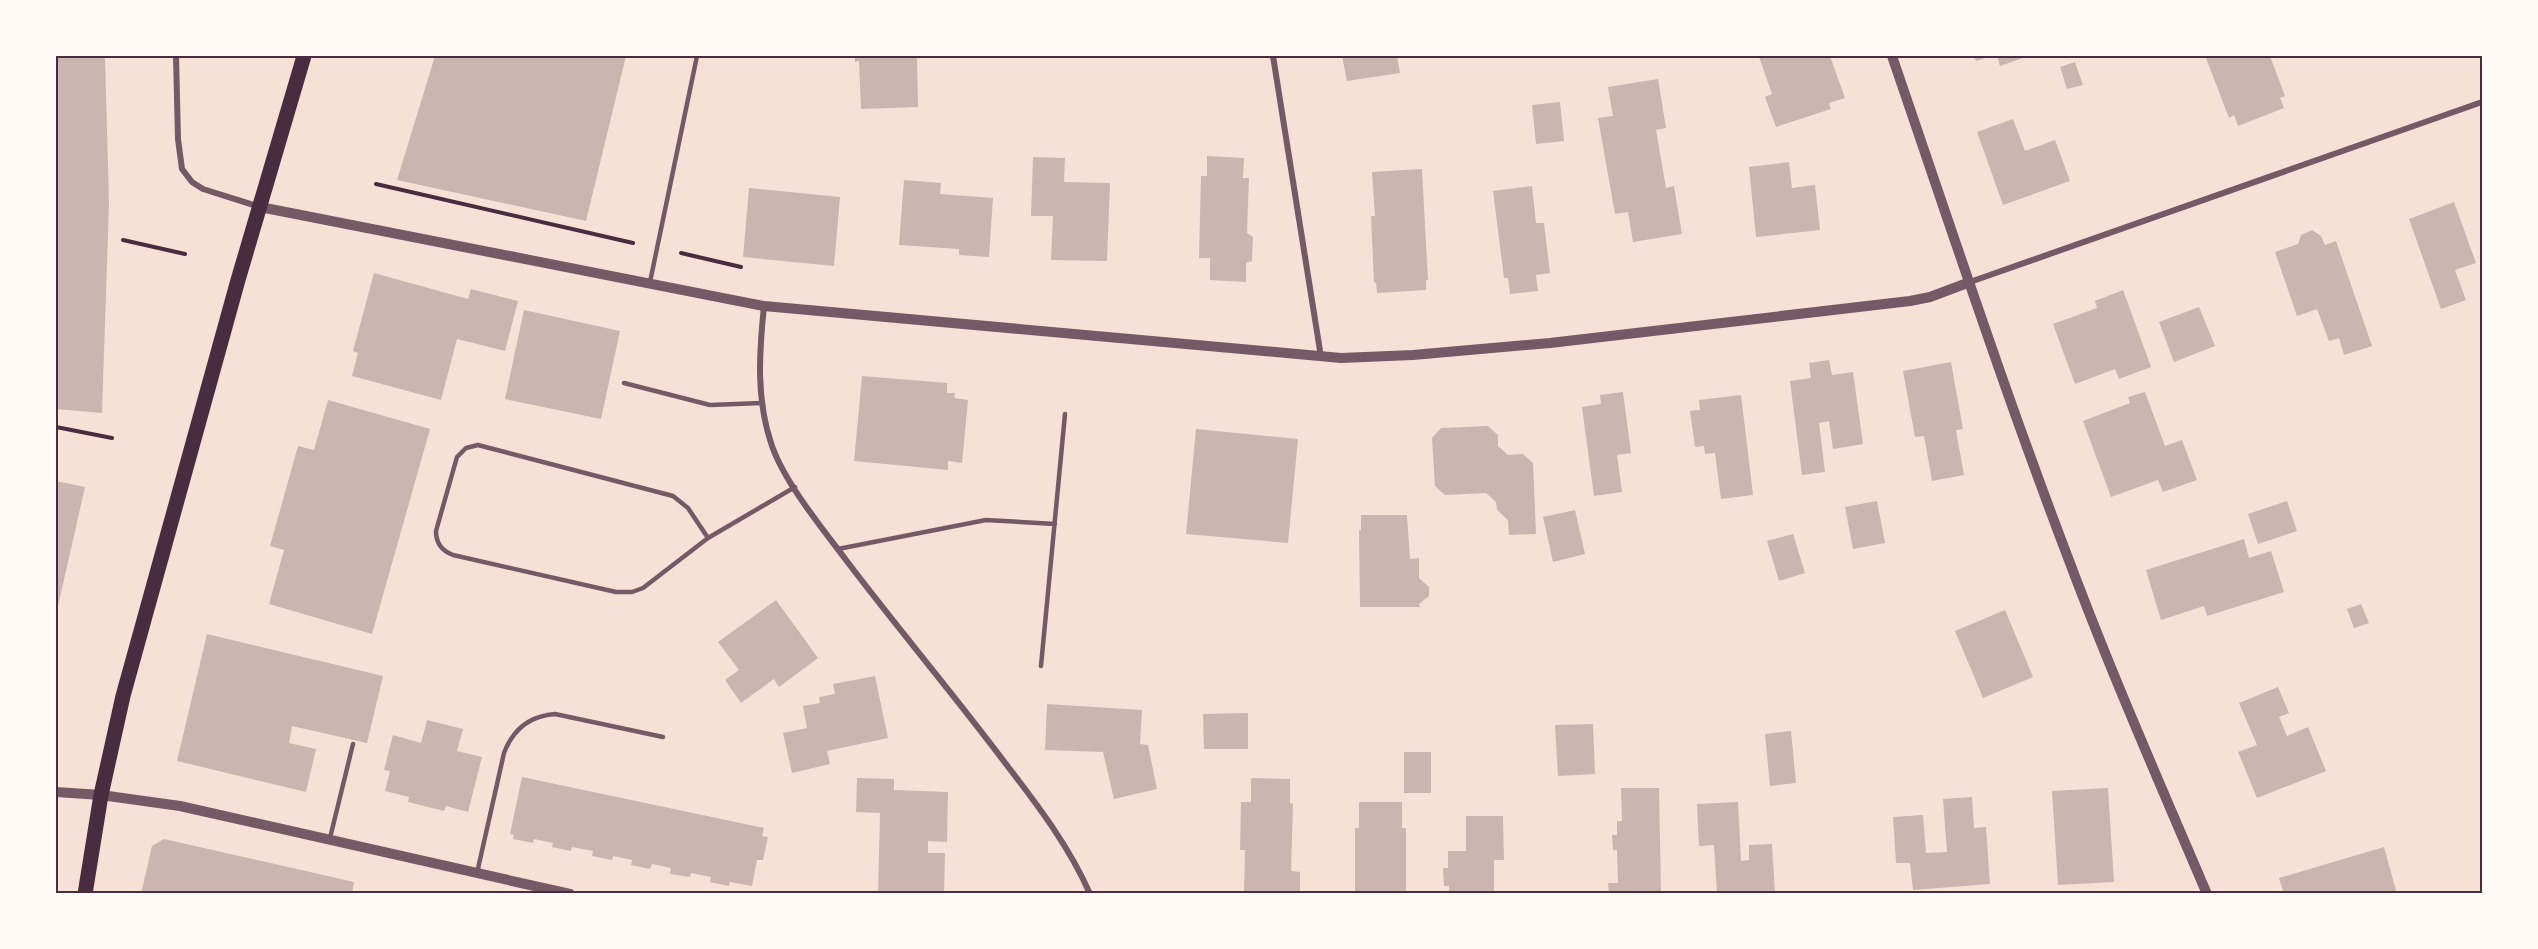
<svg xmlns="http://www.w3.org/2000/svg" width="2538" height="949" font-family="Roboto,sans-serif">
  <rect width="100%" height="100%" fill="#f7e1d7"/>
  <path fill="#ccb4b1" d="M 56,56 L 105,56 L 109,204 L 102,413 L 56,409 Z
    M 435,56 L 626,56 L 586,221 L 397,180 Z
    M 855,56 L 917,56 L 918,107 L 861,109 L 859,61 L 855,62 Z
    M 1342,56 L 1397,56 L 1400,73 L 1347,81 Z
    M 1764,56 L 1830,56 L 1845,98 L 1829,103 L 1831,109 L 1776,127 L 1765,97 L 1772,94 L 1759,57 Z
    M 1974,56 L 1992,56 L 1976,61 Z
    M 1997,56 L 2022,56 L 2023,58 L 2000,66 Z
    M 2212,56 L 2270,56 L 2285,96 L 2280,98 L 2284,108 L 2238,126 L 2234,115 L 2229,118 L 2206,58 Z
    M 2075,62 L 2083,85 L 2067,89 L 2060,67 Z
    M 1658,79 L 1666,128 L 1656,130 L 1666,188 L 1674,186 L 1682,234 L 1633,242 L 1628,212 L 1615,214 L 1598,118 L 1613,116 L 1608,87 Z
    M 1560,102 L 1564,141 L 1536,144 L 1532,105 Z
    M 2013,119 L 2025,151 L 2055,140 L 2070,181 L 2003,205 L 1977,132 Z
    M 1207,156 L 1244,158 L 1243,178 L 1249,178 L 1247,233 L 1253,237 L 1252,261 L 1246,263 L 1246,282 L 1210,280 L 1210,258 L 1199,258 L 1201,176 L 1207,176 Z
    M 1033,157 L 1065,158 L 1064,182 L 1110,183 L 1107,261 L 1051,260 L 1053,216 L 1031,216 Z
    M 1789,162 L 1792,188 L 1815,185 L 1820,230 L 1756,237 L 1749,167 Z
    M 1422,169 L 1428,280 L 1426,280 L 1426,290 L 1377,293 L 1376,282 L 1374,283 L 1371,216 L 1375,216 L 1372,172 Z
    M 904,180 L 941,183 L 940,194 L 993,198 L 989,257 L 959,255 L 959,249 L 899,245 Z
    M 1532,186 L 1536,223 L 1544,223 L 1550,273 L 1536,275 L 1538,291 L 1510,294 L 1508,278 L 1504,278 L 1493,191 Z
    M 749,188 L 840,197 L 834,266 L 743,257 Z
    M 2454,202 L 2476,263 L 2455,270 L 2466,300 L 2441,309 L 2409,219 Z
    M 2312,230 L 2321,236 L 2325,245 L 2336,241 L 2372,346 L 2344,355 L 2339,338 L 2329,341 L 2317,309 L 2297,316 L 2275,252 L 2298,244 L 2301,235 Z
    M 374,273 L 468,299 L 471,289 L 518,301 L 505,351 L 457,339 L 441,400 L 352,376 L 358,353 L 353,351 Z
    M 2123,290 L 2151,367 L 2119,379 L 2115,369 L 2075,384 L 2053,324 L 2097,308 L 2095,301 Z
    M 2199,307 L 2215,346 L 2174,362 L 2159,322 Z
    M 524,310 L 620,331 L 601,419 L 505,399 Z
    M 1829,360 L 1832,375 L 1853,372 L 1863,444 L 1833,449 L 1829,421 L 1819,423 L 1825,472 L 1802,475 L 1790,381 L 1811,378 L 1809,363 Z
    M 1951,362 L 1963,429 L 1956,430 L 1964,475 L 1932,481 L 1924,436 L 1915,437 L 1903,371 Z
    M 862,376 L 947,383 L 947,393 L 955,393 L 954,398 L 968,400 L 962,463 L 948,461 L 948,470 L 854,461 Z
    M 1623,392 L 1631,453 L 1617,455 L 1622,492 L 1594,496 L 1582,407 L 1601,404 L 1600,395 Z
    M 2145,392 L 2165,446 L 2182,440 L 2197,480 L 2163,492 L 2158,480 L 2111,497 L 2083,421 L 2130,403 L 2128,397 Z
    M 1741,395 L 1753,495 L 1721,499 L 1715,453 L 1705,454 L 1704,446 L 1695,447 L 1690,411 L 1700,410 L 1699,400 Z
    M 328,400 L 430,429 L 372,634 L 269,604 L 284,550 L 270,546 L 298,446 L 314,450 Z
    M 1488,426 L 1498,435 L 1498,446 L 1508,455 L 1523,454 L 1533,463 L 1536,534 L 1509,535 L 1508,520 L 1497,510 L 1496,502 L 1486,493 L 1445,495 L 1435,486 L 1432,438 L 1441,428 Z
    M 1196,429 L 1298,439 L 1288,543 L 1186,534 Z
    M 56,481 L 85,487 L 56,615 Z
    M 1877,501 L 1885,543 L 1853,549 L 1845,507 Z
    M 2287,501 L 2297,531 L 2258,544 L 2248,514 Z
    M 1575,510 L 1585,554 L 1553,562 L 1543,517 Z
    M 1361,515 L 1407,515 L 1410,559 L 1419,558 L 1419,578 L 1429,587 L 1429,596 L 1419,604 L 1420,607 L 1360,607 L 1359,530 L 1361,530 Z
    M 1793,534 L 1805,573 L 1779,581 L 1767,541 Z
    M 2244,539 L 2249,558 L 2271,551 L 2284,592 L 2207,616 L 2204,606 L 2161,620 L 2146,570 Z
    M 776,600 L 818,658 L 779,687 L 774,679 L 741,703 L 725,680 L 739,670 L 718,642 Z
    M 2361,604 L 2369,623 L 2354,628 L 2347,609 Z
    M 2005,610 L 2033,677 L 1983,698 L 1955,631 Z
    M 207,634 L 383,676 L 367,743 L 292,726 L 289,743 L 316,749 L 306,792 L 177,761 Z
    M 875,676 L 888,738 L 827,751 L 830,764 L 792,773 L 783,733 L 807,728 L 803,706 L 820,703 L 819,697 L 835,694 L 833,684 Z
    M 2278,687 L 2289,713 L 2279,717 L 2287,736 L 2308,727 L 2326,771 L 2257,798 L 2238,752 L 2257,745 L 2239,703 Z
    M 1047,704 L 1142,710 L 1140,744 L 1148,745 L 1157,789 L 1114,799 L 1103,752 L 1045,750 Z
    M 1248,713 L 1248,749 L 1204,749 L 1203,714 Z
    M 427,720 L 463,729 L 457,751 L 482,757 L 468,812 L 446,806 L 444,811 L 408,802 L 409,797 L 385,791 L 390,771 L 384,770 L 393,735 L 421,743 Z
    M 1593,724 L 1595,774 L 1558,776 L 1555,725 Z
    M 1791,731 L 1796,783 L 1770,786 L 1765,734 Z
    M 1404,752 L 1431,752 L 1431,793 L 1404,793 Z
    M 522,777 L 764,828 L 762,836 L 768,837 L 763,860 L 757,860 L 752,886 L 730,882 L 729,886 L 710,882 L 711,877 L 691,873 L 690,877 L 670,874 L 671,868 L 652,864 L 650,869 L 631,865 L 632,860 L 613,856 L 612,860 L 592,856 L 593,851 L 572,847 L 571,851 L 552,847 L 553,843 L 534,839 L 533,843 L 513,839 L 514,835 L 510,834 Z
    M 857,778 L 894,779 L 894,790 L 948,792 L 947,842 L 928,841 L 928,853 L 945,853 L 944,894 L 878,894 L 880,813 L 856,812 Z
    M 1251,778 L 1290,779 L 1290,803 L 1293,804 L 1291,871 L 1300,872 L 1300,894 L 1244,892 L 1245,850 L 1240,850 L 1241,802 L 1251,802 Z
    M 1621,788 L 1659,788 L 1661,894 L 1609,894 L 1608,883 L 1618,883 L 1617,850 L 1613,850 L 1612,835 L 1617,835 L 1617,821 L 1622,821 Z
    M 2108,788 L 2114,882 L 2058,885 L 2052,791 Z
    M 1972,797 L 1974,828 L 1986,827 L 1990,884 L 1913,890 L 1910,863 L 1896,863 L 1893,817 L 1923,815 L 1926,853 L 1947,852 L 1943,799 Z
    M 1359,802 L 1402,802 L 1402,828 L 1406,828 L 1406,894 L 1355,894 L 1355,828 L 1359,828 Z
    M 1738,802 L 1741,861 L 1749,860 L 1749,845 L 1772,844 L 1775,894 L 1717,894 L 1714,845 L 1699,846 L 1697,804 Z
    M 1466,816 L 1503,816 L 1504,860 L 1494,860 L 1494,894 L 1449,894 L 1449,886 L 1444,886 L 1443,868 L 1448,868 L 1448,851 L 1466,851 Z
    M 164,839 L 354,882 L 352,894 L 141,894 L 152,846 Z
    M 2384,847 L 2397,894 L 2284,894 L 2279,878 Z"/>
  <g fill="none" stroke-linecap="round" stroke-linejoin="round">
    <path stroke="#4a2c40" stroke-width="4" d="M 376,184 L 633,243
      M 123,240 L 185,254
      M 681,253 L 741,267
      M 56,427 L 112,438"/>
    <path stroke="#755966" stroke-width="4.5" d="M 650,282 L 697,56
      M 624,383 L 710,405 L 762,403
      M 708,538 L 688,508 L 673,496 L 478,445 L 466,448 L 457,457 L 436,531 C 436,543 442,551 453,555 L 616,592 L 632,592 L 643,588 L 708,538 L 795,487
      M 838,549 L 986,520 L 1055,524
      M 1041,666 L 1065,414
      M 330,838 L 353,744
      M 477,873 L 504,753 C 513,729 529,716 555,714 L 663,737"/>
    <path stroke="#755966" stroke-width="6" d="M 176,56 L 178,139 L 182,169 L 192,182 L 203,189 L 260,207
      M 1273,56 L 1321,357
      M 1970,282 L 2482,102
      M 764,306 C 759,354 756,400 772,446 C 785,483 822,528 846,560 C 899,630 956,697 1009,768 C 1039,807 1070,848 1090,894"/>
    <path stroke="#755966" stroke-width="10" d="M 1892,56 C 1950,225 2006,396 2070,563 C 2112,675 2160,784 2207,894
      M 260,207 L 764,306 L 1341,358 L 1413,355 L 1550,343 L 1910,301 L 1930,297 L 1970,282
      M 56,792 L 101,795 L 180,806 L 570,894"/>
    <path stroke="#4a2c40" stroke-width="15" d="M 85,894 L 101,795 L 123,696 L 238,280 L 304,56"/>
  </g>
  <rect width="2538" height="949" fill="none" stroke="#fffaf5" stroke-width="114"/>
  <rect x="57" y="57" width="2424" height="835" fill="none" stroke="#4a2c40" stroke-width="2"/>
</svg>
